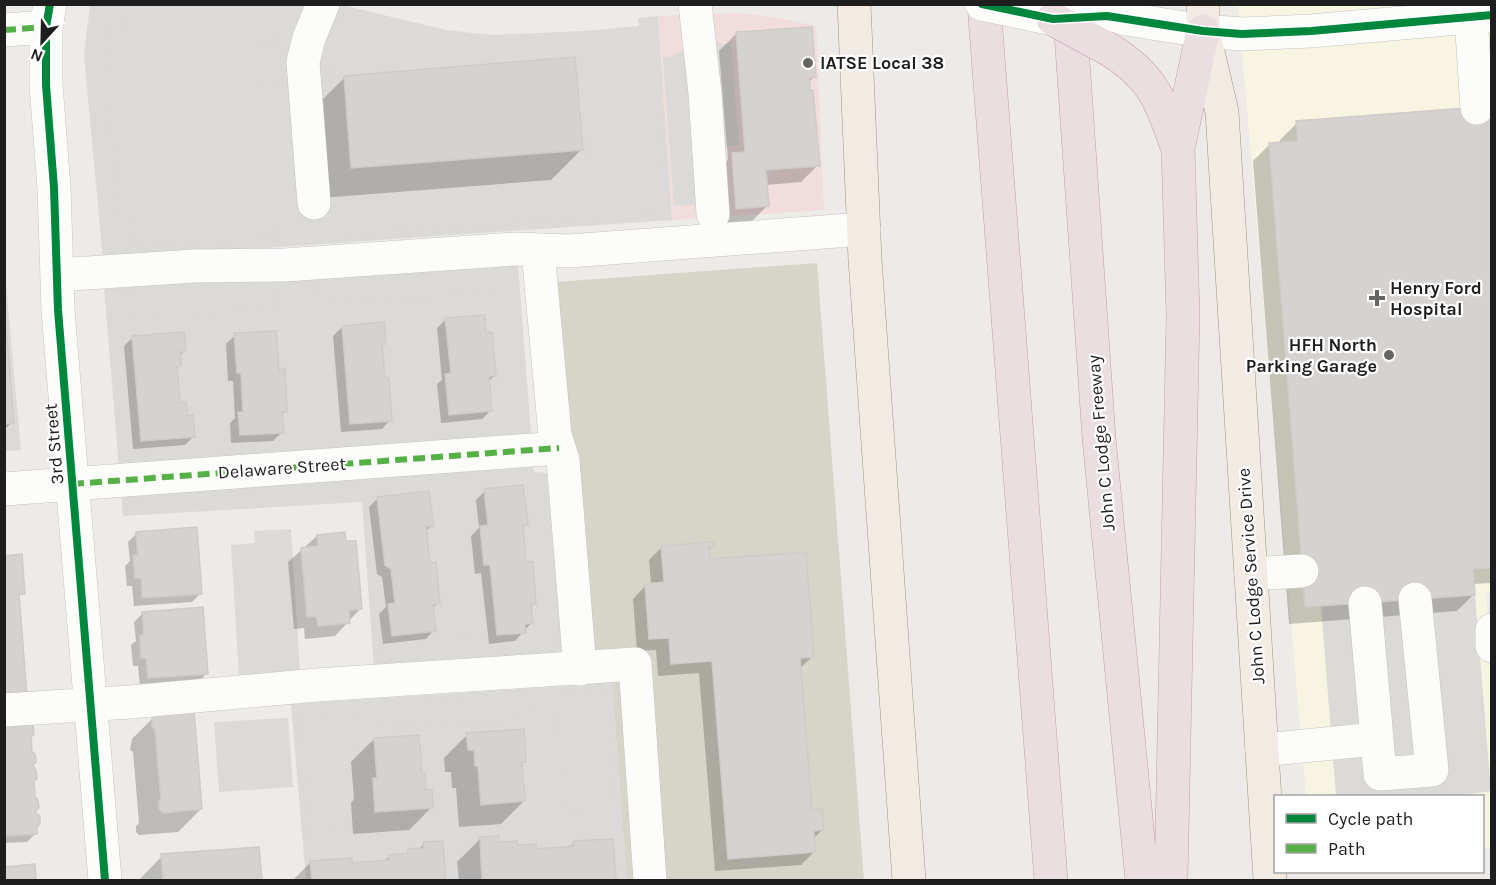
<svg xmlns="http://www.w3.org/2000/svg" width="1496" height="885" font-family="Karla,sans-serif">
  <rect width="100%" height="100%" fill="#edeae7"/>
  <path fill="#dcdad8" d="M 90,5 L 342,5 L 446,30 L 491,35 L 583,31 L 639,26 L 638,18 L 658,16 L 672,220 L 103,259 L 84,56 Z
    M 4,262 L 21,450 L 5,451 L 4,451 Z
    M 518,265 L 534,472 L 547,473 L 562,656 L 374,670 L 362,502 L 123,516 L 104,288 Z
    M 612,683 L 627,880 L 306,880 L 291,704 Z"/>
  <path fill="#f0dddc" d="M 737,13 L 773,17 L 816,26 L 824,210 L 672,220 L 658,16 Z"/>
  <path fill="#f7f4e2" d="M 1238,5 L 1491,5 L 1492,592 L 1486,593 L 1492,684 L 1491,848 L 1483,848 L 1482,796 L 1306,796 Z"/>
  <path fill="#dbdad8" d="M 124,5 L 285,5 L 277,46 L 258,47 L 262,87 L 294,85 L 291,39 L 333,36 L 343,173 L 587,156 L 580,66 L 655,61 L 667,214 L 327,236 L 326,213 L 275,217 L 276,239 L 135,248 L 132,220 L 118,220 L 105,32 L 126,30 Z
    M 686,39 L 715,41 L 722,44 L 731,43 L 739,145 L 718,147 L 723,203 L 674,206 L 663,57 L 670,57 L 683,50 Z
    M 511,259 L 514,291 L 317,305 L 315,274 Z
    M 275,280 L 277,309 L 116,318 L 114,290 Z
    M 291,529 L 300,673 L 239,676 L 231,545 L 255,543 L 254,531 Z
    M 1475,595 L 1491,791 L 1457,796 L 1336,796 L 1321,606 Z
    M 557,628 L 559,654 L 380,666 L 378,641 Z
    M 608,690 L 617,815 L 589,817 L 588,812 L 563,814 L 555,693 Z
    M 527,692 L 529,718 L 358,729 L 356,703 Z
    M 350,712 L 359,826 L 332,828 L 332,835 L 309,837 L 299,716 Z
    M 288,718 L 293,787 L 219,792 L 214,722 Z"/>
  <path fill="#d7d5c8" d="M 817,263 L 864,880 L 627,880 L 612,683 L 586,685 L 555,282 Z"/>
  <path fill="#0003" d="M 736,34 L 814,77 L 808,83 L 818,165 L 801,182 L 766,185 L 767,206 L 750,223 L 720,225 L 716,172 L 728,160 L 719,51 Z
    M 345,77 L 582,149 L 551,180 L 321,198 L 314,108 Z
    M 1492,108 L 1492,583 L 1473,584 L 1474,594 L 1457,611 L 1289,624 L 1253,161 L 1270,144 L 1280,143 L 1280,140 L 1297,123 Z
    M 4,316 L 12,422 L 4,430 Z
    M 446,319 L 485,335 L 495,375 L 488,382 L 491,410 L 482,419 L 441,423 L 437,384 L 442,380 L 437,328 Z
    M 342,327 L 385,343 L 381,347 L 390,420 L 382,429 L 341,432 L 333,336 Z
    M 235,335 L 277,373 L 286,411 L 281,416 L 282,432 L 273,441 L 231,443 L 230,423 L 235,418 L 233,381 L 228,381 L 226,344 Z
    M 133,337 L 184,351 L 179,356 L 179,366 L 176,369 L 179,404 L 194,436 L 185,445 L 133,449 L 124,346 Z
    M 485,491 L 526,524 L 522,529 L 525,562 L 534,602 L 530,607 L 532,622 L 515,641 L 489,644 L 481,573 L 475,574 L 471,536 L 479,528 L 476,500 Z
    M 378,498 L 432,525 L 425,532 L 429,564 L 439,602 L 432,609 L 434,630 L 426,639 L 383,644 L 379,614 L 386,607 L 382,577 L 377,574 L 369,507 Z
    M 137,533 L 201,593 L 192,602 L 134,606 L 132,586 L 127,586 L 125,566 L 130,561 L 128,542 Z
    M 317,536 L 360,609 L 335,636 L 305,639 L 304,628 L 294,629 L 288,562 Z
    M 712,546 L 708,550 L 709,561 L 813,656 L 799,669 L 810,812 L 822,830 L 813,839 L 814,852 L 801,865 L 715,871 L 699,673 L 658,676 L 656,650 L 637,651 L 633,599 L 646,585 L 651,585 L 649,560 L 662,547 Z
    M 143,613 L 207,673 L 198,682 L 140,686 L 138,666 L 133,666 L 131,645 L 136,641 L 134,622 Z
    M 155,716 L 201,809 L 178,832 L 139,835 L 136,832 L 136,826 L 139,823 L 133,752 L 130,750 L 132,739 Z
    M 4,725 L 29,737 L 36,833 L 27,842 L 4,843 Z
    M 467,735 L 525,761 L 521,765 L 524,801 L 501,824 L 459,827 L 456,788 L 452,788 L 451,772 L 445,772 L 444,758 Z
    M 374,739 L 420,775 L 432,807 L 409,830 L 353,834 L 351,803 L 354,799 L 351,762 Z
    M 480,839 L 534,850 L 569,848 L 574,843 L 614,880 L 459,880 L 457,862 Z
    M 442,843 L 444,880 L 293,880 L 311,862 L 350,865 L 383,862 L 390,856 L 404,855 L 408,851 L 418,850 L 424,844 Z
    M 258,848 L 260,880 L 139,880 L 162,856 Z"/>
  <path fill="#d5d2d0" stroke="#d0cbc8" stroke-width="1.5" d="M 812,27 L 816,77 L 809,78 L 810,90 L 813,90 L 820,166 L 766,170 L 769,206 L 736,209 L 732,153 L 745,152 L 736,32 Z
    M 575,57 L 583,150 L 351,168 L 344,76 Z
    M 1492,106 L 1492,568 L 1473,569 L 1475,595 L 1305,607 L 1269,143 L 1298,141 L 1296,121 Z
    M 4,299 L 14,423 L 4,424 Z
    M 485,315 L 486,333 L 492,332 L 496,376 L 489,376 L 492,411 L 449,415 L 445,374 L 451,373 L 445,318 Z
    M 384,322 L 386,344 L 382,344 L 385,377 L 389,378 L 392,421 L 350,424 L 342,326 Z
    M 276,331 L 279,371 L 285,368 L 287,412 L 282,412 L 284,433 L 240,435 L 238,412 L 243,412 L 241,373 L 237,373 L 234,333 Z
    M 184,332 L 186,351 L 180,352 L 181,366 L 177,367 L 180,402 L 186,402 L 188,416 L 193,415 L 195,437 L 141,441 L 132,336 Z
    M 523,485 L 528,525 L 523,525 L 526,561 L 533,562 L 536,603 L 531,605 L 533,623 L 525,624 L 526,633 L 497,635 L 490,565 L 484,565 L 480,526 L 488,525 L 484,489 Z
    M 429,491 L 434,526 L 426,527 L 430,563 L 436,562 L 440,603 L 433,605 L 436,631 L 392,636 L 388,604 L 395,603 L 391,569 L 385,565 L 377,497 Z
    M 197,527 L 202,594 L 142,598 L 141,578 L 135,578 L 133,555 L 138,555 L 136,532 Z
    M 345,532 L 346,541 L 356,541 L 362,609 L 349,610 L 350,623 L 318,626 L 316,616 L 307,617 L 301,548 L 318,546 L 317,535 Z
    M 713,542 L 714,546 L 709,547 L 710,559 L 806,552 L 814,657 L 800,658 L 812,810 L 822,809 L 824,830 L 814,831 L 815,852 L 728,859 L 712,661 L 671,664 L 669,638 L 649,639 L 645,584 L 664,582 L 661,546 Z
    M 22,554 L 25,594 L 19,594 L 27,696 L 4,698 L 4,556 Z
    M 203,607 L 208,674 L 148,678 L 146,658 L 141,658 L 140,635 L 144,635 L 142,612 Z
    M 194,711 L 202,809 L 163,813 L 159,809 L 159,802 L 161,799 L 155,729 L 152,727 L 152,719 L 154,716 Z
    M 4,724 L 30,724 L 33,726 L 34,734 L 31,737 L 32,752 L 35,754 L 36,762 L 33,765 L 36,771 L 37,779 L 34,781 L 35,797 L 38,800 L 39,808 L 36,810 L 36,813 L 40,816 L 40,824 L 37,827 L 37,834 L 4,836 Z
    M 524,729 L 526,762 L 522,762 L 525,801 L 481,805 L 478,766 L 475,766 L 474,750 L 468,750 L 466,733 Z
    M 419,735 L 422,773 L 425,773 L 426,790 L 432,790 L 433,808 L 375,812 L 373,778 L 377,778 L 374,738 Z
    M 499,836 L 499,842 L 517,841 L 517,845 L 536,844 L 536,849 L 574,846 L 573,841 L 613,839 L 616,880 L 482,880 L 480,837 Z
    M 443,841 L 446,880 L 312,880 L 310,861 L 352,858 L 352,863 L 389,860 L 389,855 L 408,853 L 408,849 L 424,848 L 423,842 Z
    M 259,847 L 262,880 L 163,880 L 161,854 Z
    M 35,864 L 36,880 L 4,880 L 4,867 Z"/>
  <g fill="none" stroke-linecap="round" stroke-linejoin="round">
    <defs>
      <path id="minor" d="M 50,4 L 46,27 L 46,85 L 54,188 L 58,310 L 105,880
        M 695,4 L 705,93 L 713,214
        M 1107,16 L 1203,31 L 1242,34 L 1311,31 L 1492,15
        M 1471,17 L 1477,108
        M 4,30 L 46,27
        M 314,203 L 303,62 L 309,38 L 323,4
        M 538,251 L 555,435 L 563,460 L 580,669
        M 57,275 L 194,266 L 285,265 L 515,249 L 569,251 L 864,229
        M 4,489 L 559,448
        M 1251,574 L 1302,571
        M 1365,603 L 1380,774 L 1432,770 L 1415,599
        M 1492,630 L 1492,646
        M 4,710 L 130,702 L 317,685 L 635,664 L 650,880
        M 1262,750 L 1376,739"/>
      <path id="major" d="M 854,4 L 865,260 L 909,880
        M 1203,4 L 1203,31 L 1222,112 L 1270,880"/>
      <path id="highway" d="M 984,4 L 1051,880
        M 1069,4 L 1099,438 L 1142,880
        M 1110,50 C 1155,78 1160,101 1178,149
        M 1171,880 L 1183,315 L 1178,149 L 1203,31"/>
    </defs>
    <use href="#minor" stroke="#c5c4c3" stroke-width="34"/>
    <use href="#major" stroke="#a39683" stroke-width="34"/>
    <use href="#highway" stroke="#c49caa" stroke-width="34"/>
    <use href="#minor" stroke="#fcfcfb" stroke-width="33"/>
    <use href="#major" stroke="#f1ebe4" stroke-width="33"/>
    <use href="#highway" stroke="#eadee1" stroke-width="33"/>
    <defs>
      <path id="minor-bridge" d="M 982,4 L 1053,19 L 1107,16"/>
      <path id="highway-bridge" d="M 1053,19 L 1110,50"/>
    </defs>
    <use href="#minor-bridge" stroke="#c5c4c3" stroke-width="34" stroke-linecap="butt"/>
    <use href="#highway-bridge" stroke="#c49caa" stroke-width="34" stroke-linecap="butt"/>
    <use href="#minor-bridge" stroke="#fcfcfb" stroke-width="33"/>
    <use href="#highway-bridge" stroke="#eadee1" stroke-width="33"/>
    <path stroke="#55b145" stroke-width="6" stroke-dasharray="12 6" stroke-linecap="butt" d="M 4,30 L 46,27
      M 72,484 L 559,448"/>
    <defs>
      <path id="cycleway" d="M 50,4 L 46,27 L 46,85 L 54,188 L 58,310 L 105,880
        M 982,4 L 1053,19 L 1107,16 L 1203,31 L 1242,34 L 1311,31 L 1492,15"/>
    </defs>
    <use href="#cycleway" stroke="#fff" stroke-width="11"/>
    <use href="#cycleway" stroke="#00873e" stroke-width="8"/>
  </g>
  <g fill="#666564" stroke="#fff" stroke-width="2">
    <circle cx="808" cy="63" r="6"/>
    <path d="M1374 289h6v6h6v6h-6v6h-6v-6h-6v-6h6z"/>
    <circle cx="1389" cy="355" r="6"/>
  </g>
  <g text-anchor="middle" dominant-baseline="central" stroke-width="4.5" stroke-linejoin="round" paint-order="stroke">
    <g font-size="18" font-weight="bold" fill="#1e1e1e" stroke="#fff" text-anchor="start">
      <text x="820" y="63">IATSE Local 38</text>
      <text x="1390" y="288">Henry Ford<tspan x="1390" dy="21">Hospital</tspan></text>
      <text x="1377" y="345" text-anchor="end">HFH North<tspan x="1377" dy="21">Parking Garage</tspan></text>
    </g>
    <g font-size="18" fill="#1e1e1e" stroke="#fff">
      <text transform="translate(1101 443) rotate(-95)">John C Lodge Freeway</text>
      <text transform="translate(54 444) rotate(-95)">3rd Street</text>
      <text transform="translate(282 468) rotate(-4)">Delaware Street</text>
      <text transform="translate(1251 576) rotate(-94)">John C Lodge Service Drive</text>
    </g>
  </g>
  <rect width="1496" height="885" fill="none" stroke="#1e1e1e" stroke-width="12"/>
  <rect x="1274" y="795" width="210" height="78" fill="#ffffff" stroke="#a5a5a5" stroke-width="1.5"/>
  <rect x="1286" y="814" width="30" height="9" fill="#00873e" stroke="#a5a5a5" stroke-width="1.5"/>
  <text x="1328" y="825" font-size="18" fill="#1e1e1e">Cycle path</text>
  <rect x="1286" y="844" width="30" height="9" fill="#55b145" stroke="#a5a5a5" stroke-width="1.5"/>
  <text x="1328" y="855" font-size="18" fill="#1e1e1e">Path</text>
  <g transform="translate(42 42) rotate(202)" stroke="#ffffff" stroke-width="4.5" paint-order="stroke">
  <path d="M0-4.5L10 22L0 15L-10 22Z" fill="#1e1e1e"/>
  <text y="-9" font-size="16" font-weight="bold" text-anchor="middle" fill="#1e1e1e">N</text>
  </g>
</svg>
